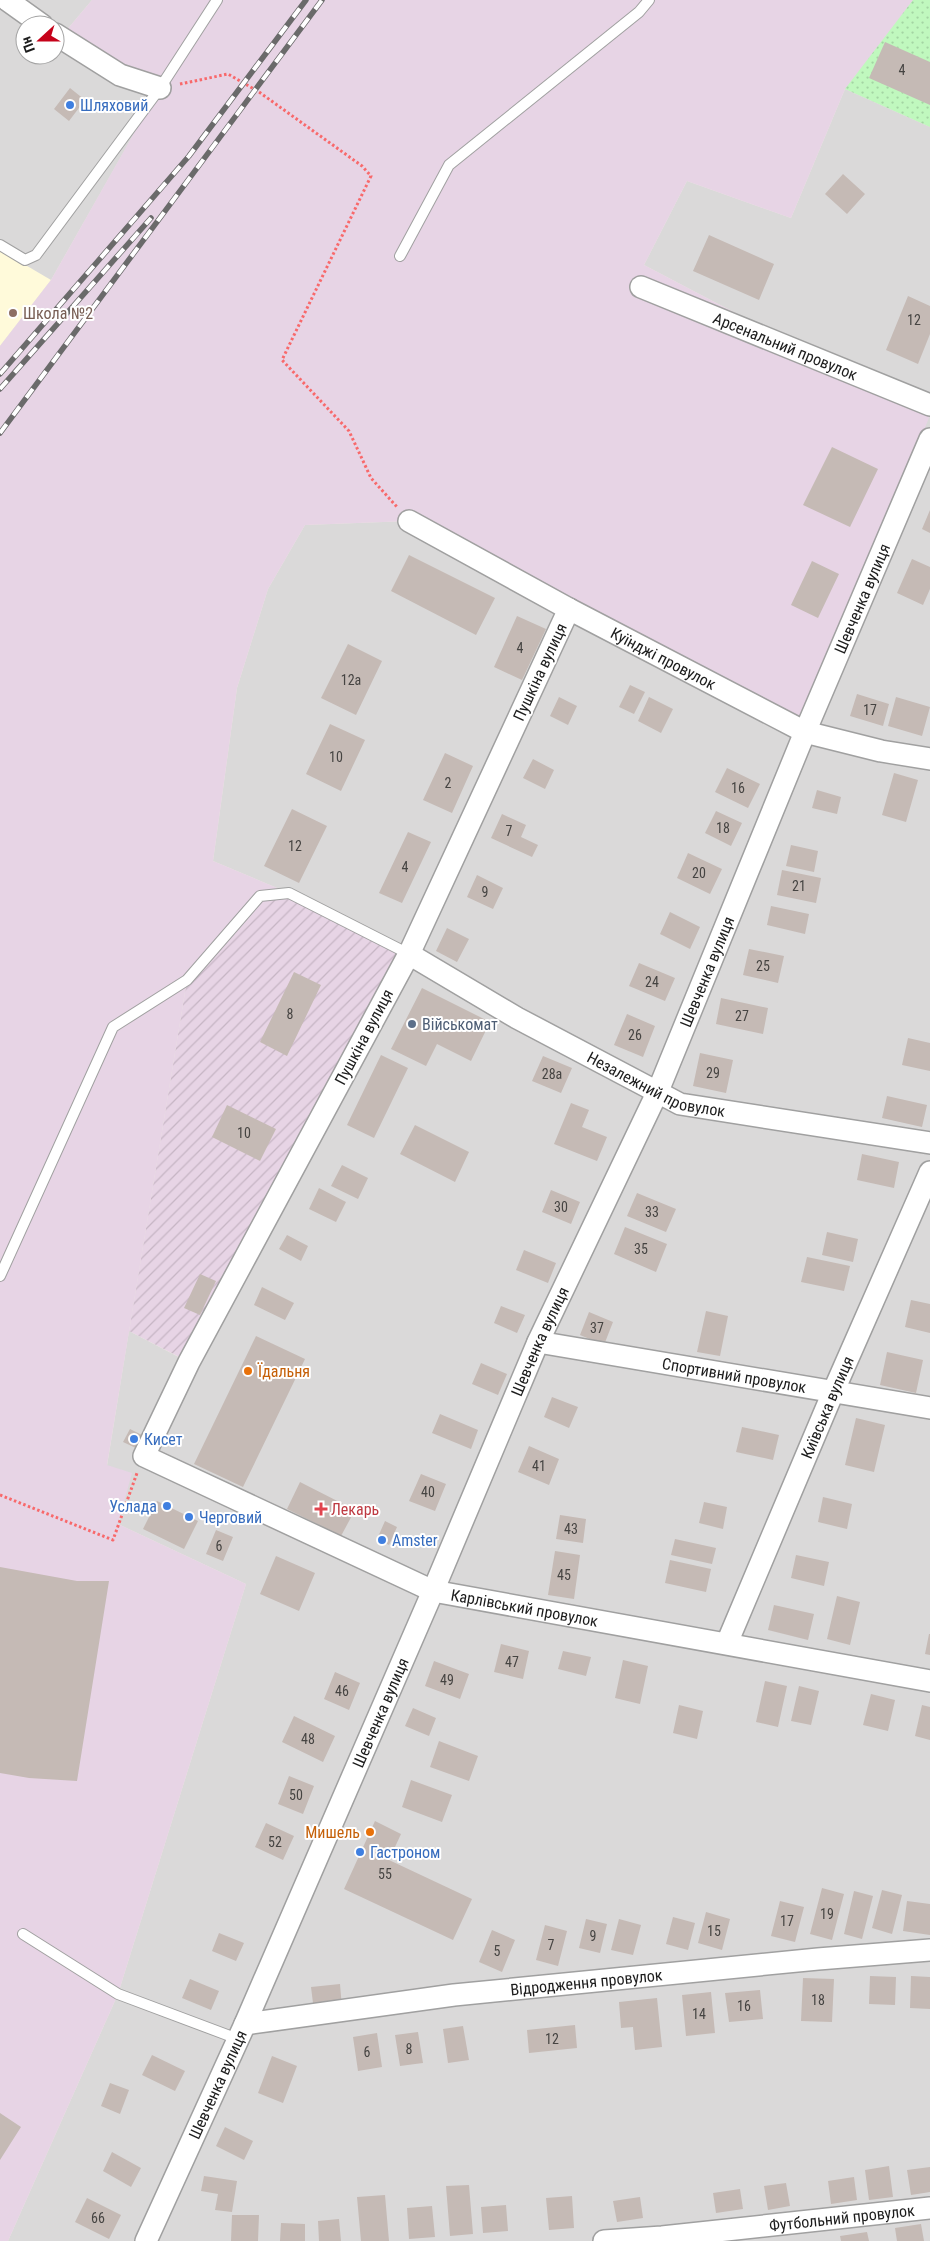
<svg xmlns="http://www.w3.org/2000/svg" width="930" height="2241" font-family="'Roboto Condensed',sans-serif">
  <defs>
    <pattern id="industrial-furrows" width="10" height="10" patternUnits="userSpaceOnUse" patternTransform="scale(1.25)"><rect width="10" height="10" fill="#e7d4e5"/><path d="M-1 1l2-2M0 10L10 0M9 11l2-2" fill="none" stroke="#c6b5c4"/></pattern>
    <pattern id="park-dots" width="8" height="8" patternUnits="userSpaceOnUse" patternTransform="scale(1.25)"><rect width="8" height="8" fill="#c0f8be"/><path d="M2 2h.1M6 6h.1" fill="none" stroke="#a4d4a3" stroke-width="1.8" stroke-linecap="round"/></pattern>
  </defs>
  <rect width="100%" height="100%" fill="#ede8e2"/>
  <path fill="#dad9d9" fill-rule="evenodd" d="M 0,0 L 92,0 L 60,38 L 160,88 L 51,280 L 0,346 ZM 25,25 L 55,25 L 55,55 L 25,55 Z
    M 845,89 L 930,127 L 930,2241 L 8,2241 L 118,1994 L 246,1584 L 118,1524 L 122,1512 L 107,1466 L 129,1331 L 188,1362 L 289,893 L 213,861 L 237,688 L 268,589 L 305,525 L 409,521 L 930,415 L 644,265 L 687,181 L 791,218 Z"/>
  <path fill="url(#industrial-furrows)" d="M 289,893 L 409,954 L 189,1362 L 129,1331 L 187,980 L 260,896 Z"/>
  <path fill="#fffada" d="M 0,250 L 51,280 L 0,346 Z"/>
  <path fill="#e7d4e5" d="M 92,0 L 930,0 L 930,127 L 845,89 L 791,218 L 687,181 L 644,265 L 930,415 L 805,732 L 409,521 L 305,525 L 268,589 L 237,688 L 213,861 L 289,893 L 260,896 L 187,980 L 107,1465 L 132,1473 L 118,1524 L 246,1584 L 118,1994 L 8,2241 L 0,2241 L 0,346 L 51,280 L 159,89 L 60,38 Z"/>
  <path fill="url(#park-dots)" d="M 913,0 L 930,0 L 930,127 L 845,89 Z"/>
  <path fill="#c5bab5" d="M 885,42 L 930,62 L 930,105 L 869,78 Z
    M 70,88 L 85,100 L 69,121 L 54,109 Z
    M 843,174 L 865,194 L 847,214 L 825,194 Z
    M 709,235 L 774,264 L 759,300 L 693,271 Z
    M 908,296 L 930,306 L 930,334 L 918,364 L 886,350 Z
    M 832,447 L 878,469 L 850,527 L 803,505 Z
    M 930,510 L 930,533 L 922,529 Z
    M 409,555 L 495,598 L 476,635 L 391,591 Z
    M 912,559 L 930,567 L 930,589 L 923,605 L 897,593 Z
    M 812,561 L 839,574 L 818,618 L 791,605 Z
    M 517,616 L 546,629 L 522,680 L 494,667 Z
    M 348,644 L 382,661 L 356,715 L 321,698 Z
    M 630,685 L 645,692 L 634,714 L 619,707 Z
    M 857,694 L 889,704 L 883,726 L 850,716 Z
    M 559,697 L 577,706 L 568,725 L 550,716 Z
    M 649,697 L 673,709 L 661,733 L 638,721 Z
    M 896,697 L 930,707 L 922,736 L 888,726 Z
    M 330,724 L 365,740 L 341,791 L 306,774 Z
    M 445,753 L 473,766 L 452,813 L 423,800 Z
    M 533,759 L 554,770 L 545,789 L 523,778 Z
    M 727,768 L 760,784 L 748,808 L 715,792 Z
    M 894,773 L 918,780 L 906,822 L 882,815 Z
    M 817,790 L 841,797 L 837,814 L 812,808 Z
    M 292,809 L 327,826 L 299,883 L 264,866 Z
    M 716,811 L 742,823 L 731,846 L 705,833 Z
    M 502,814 L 526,825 L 521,837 L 538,845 L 532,857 L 491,838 Z
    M 408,832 L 431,842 L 402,903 L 379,893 Z
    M 791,845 L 818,851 L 814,872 L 786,866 Z
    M 688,853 L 722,869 L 710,894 L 677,878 Z
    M 782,870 L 821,878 L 816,903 L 777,895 Z
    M 477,875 L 503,888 L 493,909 L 467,897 Z
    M 771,906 L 809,914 L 805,934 L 767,925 Z
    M 670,912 L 700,927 L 690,949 L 660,934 Z
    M 447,928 L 469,939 L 457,962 L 436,951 Z
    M 749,949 L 784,956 L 778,983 L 743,975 Z
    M 639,963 L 675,978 L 665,1001 L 629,986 Z
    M 294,972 L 321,985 L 287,1056 L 260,1042 Z
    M 422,988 L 490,1022 L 471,1061 L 437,1044 L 426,1066 L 391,1049 Z
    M 721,998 L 768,1008 L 763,1034 L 716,1024 Z
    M 627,1014 L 655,1026 L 643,1057 L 614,1045 Z
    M 908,1038 L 930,1043 L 930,1071 L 902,1065 Z
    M 700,1053 L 733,1060 L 726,1093 L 693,1086 Z
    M 381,1055 L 408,1068 L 374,1138 L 347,1125 Z
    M 543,1056 L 572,1068 L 561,1093 L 532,1081 Z
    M 887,1096 L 927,1105 L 922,1127 L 882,1118 Z
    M 571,1103 L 589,1110 L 582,1127 L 607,1137 L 597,1161 L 554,1144 Z
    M 227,1105 L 276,1129 L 260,1161 L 212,1137 Z
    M 415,1125 L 469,1152 L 455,1182 L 400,1154 Z
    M 862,1154 L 899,1162 L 894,1188 L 857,1180 Z
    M 342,1165 L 368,1178 L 358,1199 L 331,1186 Z
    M 319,1188 L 346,1202 L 336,1222 L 309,1209 Z
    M 551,1190 L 580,1202 L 571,1224 L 542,1212 Z
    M 637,1193 L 676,1209 L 666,1232 L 627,1216 Z
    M 625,1227 L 667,1244 L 656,1272 L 614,1254 Z
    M 827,1232 L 858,1239 L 853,1262 L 822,1255 Z
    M 287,1235 L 308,1246 L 301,1261 L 279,1249 Z
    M 524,1250 L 556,1263 L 548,1283 L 516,1270 Z
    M 807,1257 L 850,1266 L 844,1291 L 801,1282 Z
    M 200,1274 L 216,1281 L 200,1315 L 184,1308 Z
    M 262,1287 L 294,1303 L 285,1320 L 254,1305 Z
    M 911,1300 L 930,1304 L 930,1333 L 905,1327 Z
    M 501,1306 L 525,1315 L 517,1333 L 494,1323 Z
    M 706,1311 L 728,1316 L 720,1356 L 697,1352 Z
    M 589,1312 L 613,1322 L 604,1345 L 580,1335 Z
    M 256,1336 L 305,1359 L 243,1487 L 194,1464 Z
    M 887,1352 L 923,1360 L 916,1393 L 880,1385 Z
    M 481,1363 L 507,1374 L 498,1395 L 472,1384 Z
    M 552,1397 L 578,1407 L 569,1428 L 544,1417 Z
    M 440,1414 L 478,1430 L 471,1449 L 432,1433 Z
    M 856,1418 L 885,1425 L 874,1472 L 845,1465 Z
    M 742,1427 L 779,1435 L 773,1460 L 736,1452 Z
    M 130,1429 L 144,1436 L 138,1449 L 123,1442 Z
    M 529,1446 L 559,1459 L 549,1485 L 518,1472 Z
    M 421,1474 L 446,1484 L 435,1511 L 409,1501 Z
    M 300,1482 L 355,1510 L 341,1536 L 287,1509 Z
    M 823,1497 L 852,1504 L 847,1529 L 818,1522 Z
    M 157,1501 L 198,1521 L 184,1549 L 143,1529 Z
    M 704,1502 L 727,1507 L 723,1529 L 699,1523 Z
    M 560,1515 L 586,1519 L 583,1543 L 556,1539 Z
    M 385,1521 L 397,1527 L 389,1545 L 377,1539 Z
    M 216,1530 L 233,1537 L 223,1561 L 206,1554 Z
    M 675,1539 L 716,1548 L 712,1564 L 671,1555 Z
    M 555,1551 L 580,1555 L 574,1599 L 548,1595 Z
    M 796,1555 L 829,1562 L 824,1586 L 791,1578 Z
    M 276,1556 L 315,1573 L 299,1611 L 260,1594 Z
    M 670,1560 L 711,1569 L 706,1592 L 665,1583 Z
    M 0,1567 L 77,1581 L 109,1581 L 77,1781 L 29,1778 L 0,1773 Z
    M 837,1596 L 860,1602 L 850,1645 L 827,1639 Z
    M 774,1605 L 814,1614 L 808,1640 L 768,1630 Z
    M 929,1634 L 930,1634 L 930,1655 L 925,1654 Z
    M 501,1644 L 529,1651 L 523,1679 L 494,1672 Z
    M 563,1651 L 591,1657 L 586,1676 L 558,1669 Z
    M 623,1660 L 648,1666 L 640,1704 L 615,1698 Z
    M 434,1661 L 469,1674 L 460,1699 L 425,1686 Z
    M 335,1672 L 360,1683 L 349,1710 L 324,1699 Z
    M 765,1681 L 787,1686 L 778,1727 L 756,1722 Z
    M 799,1686 L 819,1691 L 811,1725 L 791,1721 Z
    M 871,1694 L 895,1700 L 888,1731 L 863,1725 Z
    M 679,1705 L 703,1711 L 697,1739 L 673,1733 Z
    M 922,1705 L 930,1707 L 930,1740 L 915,1736 Z
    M 413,1708 L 436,1718 L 429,1736 L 405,1726 Z
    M 294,1716 L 335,1736 L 323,1762 L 282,1742 Z
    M 439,1741 L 478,1756 L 469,1781 L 430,1767 Z
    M 289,1776 L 314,1786 L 303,1814 L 278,1804 Z
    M 411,1780 L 452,1795 L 442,1822 L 402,1807 Z
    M 375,1821 L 401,1834 L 389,1860 L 472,1899 L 453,1940 L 344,1889 Z
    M 266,1823 L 294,1836 L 283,1860 L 255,1847 Z
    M 822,1888 L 844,1894 L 832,1940 L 810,1934 Z
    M 882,1890 L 902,1895 L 892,1934 L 872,1928 Z
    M 854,1891 L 873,1896 L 862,1939 L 844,1934 Z
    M 780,1901 L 804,1907 L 795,1942 L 771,1936 Z
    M 907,1901 L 930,1904 L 930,1935 L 903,1931 Z
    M 706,1912 L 730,1919 L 722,1950 L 698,1943 Z
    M 673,1917 L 695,1923 L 688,1950 L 666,1944 Z
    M 586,1919 L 607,1924 L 600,1953 L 579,1948 Z
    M 619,1919 L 641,1925 L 633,1955 L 611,1950 Z
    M 545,1925 L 567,1931 L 558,1966 L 536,1960 Z
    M 492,1930 L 515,1940 L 502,1972 L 479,1962 Z
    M 219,1933 L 244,1943 L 236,1961 L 212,1951 Z
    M 870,1976 L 896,1977 L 895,2005 L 869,2004 Z
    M 911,1976 L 930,1977 L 930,2009 L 910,2008 Z
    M 803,1978 L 834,1979 L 832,2022 L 801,2021 Z
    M 190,1979 L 219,1991 L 211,2010 L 182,1998 Z
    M 340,1984 L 342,2008 L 314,2011 L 311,1987 Z
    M 760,1990 L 763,2019 L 729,2022 L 725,1993 Z
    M 711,1992 L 715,2033 L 686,2036 L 682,1995 Z
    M 657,1998 L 662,2047 L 635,2050 L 633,2027 L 621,2028 L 619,2002 Z
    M 575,2025 L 577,2048 L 529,2053 L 527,2030 Z
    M 463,2026 L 469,2060 L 448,2063 L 443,2029 Z
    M 418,2032 L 423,2063 L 400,2066 L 395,2035 Z
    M 377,2033 L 382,2067 L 358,2071 L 353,2037 Z
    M 152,2055 L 185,2071 L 175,2091 L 142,2075 Z
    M 272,2056 L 297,2066 L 283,2103 L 258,2093 Z
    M 110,2083 L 129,2090 L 120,2114 L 101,2106 Z
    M 0,2113 L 21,2127 L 0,2160 Z
    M 225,2127 L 253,2141 L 244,2160 L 216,2146 Z
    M 112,2152 L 141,2168 L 131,2187 L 103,2171 Z
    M 889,2166 L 893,2197 L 869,2200 L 865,2170 Z
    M 930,2167 L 930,2192 L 911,2195 L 907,2170 Z
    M 204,2176 L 237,2181 L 232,2212 L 215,2210 L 218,2194 L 201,2191 Z
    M 854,2177 L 857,2200 L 831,2204 L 828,2181 Z
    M 786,2183 L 790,2206 L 768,2210 L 764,2186 Z
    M 469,2185 L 473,2234 L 450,2236 L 446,2186 Z
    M 740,2189 L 743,2209 L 716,2213 L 713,2193 Z
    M 385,2195 L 389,2241 L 361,2241 L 357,2197 Z
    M 572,2196 L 574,2228 L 549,2230 L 546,2198 Z
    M 640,2197 L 643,2218 L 617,2222 L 613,2201 Z
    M 87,2198 L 121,2215 L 109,2239 L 75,2222 Z
    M 506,2205 L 508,2231 L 483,2233 L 481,2207 Z
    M 432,2206 L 435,2237 L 409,2239 L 407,2208 Z
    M 232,2215 L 259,2215 L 258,2241 L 231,2241 Z
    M 339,2219 L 341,2241 L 319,2241 L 318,2221 Z
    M 281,2223 L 305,2224 L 305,2241 L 280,2241 Z
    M 921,2224 L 924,2241 L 897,2241 L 895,2228 Z
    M 867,2232 L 869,2241 L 841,2241 L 840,2236 Z"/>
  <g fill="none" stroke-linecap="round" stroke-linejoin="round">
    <defs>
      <path id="lane" d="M 0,245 L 25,260 L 36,255 L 160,88 L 217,0
        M 400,256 L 449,165 L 639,12 L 649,0
        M 0,1276 L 113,1027 L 187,980 L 260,896 L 289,893 L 409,954
        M 23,1934 L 118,1994 L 238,2039"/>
      <g id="street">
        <path d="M 7,0 L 42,25"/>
        <path d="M 55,34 L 120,75 L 160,88"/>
        <path id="s1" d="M 641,287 L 930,405"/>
        <path id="s2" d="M 409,521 L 569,609 L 805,732 L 881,751 L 930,759"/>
        <path id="s3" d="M 569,609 L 409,954 L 189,1362 L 144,1456 L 433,1591 L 930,1681"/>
        <path id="s4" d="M 409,954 L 517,1018 L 680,1104 L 930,1143"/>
        <path id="s5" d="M 538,1342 L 930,1408"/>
        <path id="s6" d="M 727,1643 L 834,1390 L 930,1172"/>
        <path id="s7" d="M 245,2024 L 454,1995 L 818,1959 L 930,1950"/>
        <path id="s8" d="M 146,2241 L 245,2024 L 433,1591 L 538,1342 L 658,1091 L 805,732 L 930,439"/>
        <path id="s9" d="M 604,2241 L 662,2237 L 930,2208"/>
      </g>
    </defs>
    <use href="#lane" stroke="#a0a0a0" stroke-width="12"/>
    <use href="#street" stroke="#a0a0a0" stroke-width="24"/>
    <path stroke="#f8696b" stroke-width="3" stroke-dasharray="2.5 2.5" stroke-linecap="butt" d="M 180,84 L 228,74 L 259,92 L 362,166 L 371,176 L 282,360 L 349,431 L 371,478 L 397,507
      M 0,1495 L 113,1540 L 137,1473"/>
    <use href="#lane" stroke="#fff" stroke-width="10"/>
    <use href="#street" stroke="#fff" stroke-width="21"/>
    <defs>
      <path id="rail" d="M 0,374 L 189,156 L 306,0
        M 0,389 L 151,218
        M 0,433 L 322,0"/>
    </defs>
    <use href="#rail" stroke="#6a6a6a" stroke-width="5.5"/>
    <use href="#rail" stroke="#fff" stroke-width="4" stroke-dasharray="11" stroke-linecap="butt"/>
  </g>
  <g fill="#3f7fe0" stroke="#fff" stroke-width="2">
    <circle cx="70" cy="105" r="5"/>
    <circle cx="134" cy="1439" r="5"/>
    <circle cx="167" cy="1506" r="5"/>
    <circle cx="189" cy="1517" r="5"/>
    <circle cx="382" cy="1540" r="5"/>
    <circle cx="360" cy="1852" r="5"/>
  </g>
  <circle fill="#8d6e63" stroke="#fff" stroke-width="2" cx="13" cy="313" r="5"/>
  <circle fill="#5c6f8a" stroke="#fff" stroke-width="2" cx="412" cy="1024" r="5"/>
  <g fill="#e8710a" stroke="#fff" stroke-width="2">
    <circle cx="248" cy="1371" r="5"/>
    <circle cx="370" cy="1832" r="5"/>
  </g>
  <path fill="#e0444e" stroke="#fff" stroke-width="2" d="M318.5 1501.5h5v5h5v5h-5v5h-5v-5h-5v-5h5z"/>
  <g text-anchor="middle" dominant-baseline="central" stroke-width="4" stroke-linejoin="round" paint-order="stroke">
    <g font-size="14" fill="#464442">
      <text x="902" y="70">4</text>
      <text x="914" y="320">12</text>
      <text x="520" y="648">4</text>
      <text x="351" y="680">12а</text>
      <text x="870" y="710">17</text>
      <text x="336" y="757">10</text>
      <text x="448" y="783">2</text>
      <text x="738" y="788">16</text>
      <text x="723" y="828">18</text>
      <text x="509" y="831">7</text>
      <text x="295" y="846">12</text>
      <text x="405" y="867">4</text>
      <text x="699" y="873">20</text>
      <text x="799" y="886">21</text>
      <text x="485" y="892">9</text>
      <text x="763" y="966">25</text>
      <text x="652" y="982">24</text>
      <text x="290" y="1014">8</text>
      <text x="742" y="1016">27</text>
      <text x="635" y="1035">26</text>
      <text x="713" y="1073">29</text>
      <text x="552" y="1074">28а</text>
      <text x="244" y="1133">10</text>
      <text x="561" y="1207">30</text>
      <text x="652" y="1212">33</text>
      <text x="641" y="1249">35</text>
      <text x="597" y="1328">37</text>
      <text x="539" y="1466">41</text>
      <text x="428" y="1492">40</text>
      <text x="571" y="1529">43</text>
      <text x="219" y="1546">6</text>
      <text x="564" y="1575">45</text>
      <text x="512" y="1662">47</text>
      <text x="447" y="1680">49</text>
      <text x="342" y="1691">46</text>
      <text x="308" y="1739">48</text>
      <text x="296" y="1795">50</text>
      <text x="275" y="1842">52</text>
      <text x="385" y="1874">55</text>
      <text x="827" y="1914">19</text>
      <text x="787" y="1921">17</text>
      <text x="714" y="1931">15</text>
      <text x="593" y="1936">9</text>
      <text x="551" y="1945">7</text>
      <text x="497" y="1951">5</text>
      <text x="818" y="2000">18</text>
      <text x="744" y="2006">16</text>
      <text x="699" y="2014">14</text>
      <text x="552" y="2039">12</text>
      <text x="409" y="2049">8</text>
      <text x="367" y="2052">6</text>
      <text x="98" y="2218">66</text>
    </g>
    <g font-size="16" fill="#366cbe" stroke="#fff" text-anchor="start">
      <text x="80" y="105">Шляховий</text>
      <text x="144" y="1439">Кисет</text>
      <text x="157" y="1506" text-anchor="end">Услада</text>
      <text x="199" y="1517">Черговий</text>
      <text x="392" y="1540">Amster</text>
      <text x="370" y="1852">Гастроном</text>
    </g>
    <g font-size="16" fill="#785e54" stroke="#fff" text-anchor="start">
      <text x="23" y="313">Школа №2</text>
    </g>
    <g font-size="16" fill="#1c1c1c" stroke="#fff">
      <text stroke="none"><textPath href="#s1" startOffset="156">Арсенальний провулок</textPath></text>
      <text stroke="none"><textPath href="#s8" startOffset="1792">Шевченка вулиця</textPath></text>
      <text stroke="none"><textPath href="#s2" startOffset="289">Куїнджі провулок</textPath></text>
      <text transform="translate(540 672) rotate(-65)">Пушкіна вулиця</text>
      <text stroke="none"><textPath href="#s8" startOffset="1388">Шевченка вулиця</textPath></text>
      <text transform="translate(364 1037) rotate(-62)">Пушкіна вулиця</text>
      <text stroke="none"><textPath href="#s4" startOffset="281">Незалежний провулок</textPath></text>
      <text stroke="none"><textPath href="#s8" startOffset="982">Шевченка вулиця</textPath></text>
      <text stroke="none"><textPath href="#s5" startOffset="199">Спортивний провулок</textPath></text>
      <text stroke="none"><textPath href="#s6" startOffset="256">Київська вулиця</textPath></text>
      <text stroke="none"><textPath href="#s3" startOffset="1360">Карлівський провулок</textPath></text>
      <text stroke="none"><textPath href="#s8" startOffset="578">Шевченка вулиця</textPath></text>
      <text stroke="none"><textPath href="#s7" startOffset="344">Відродження провулок</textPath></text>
      <text stroke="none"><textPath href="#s8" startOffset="172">Шевченка вулиця</textPath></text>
      <text stroke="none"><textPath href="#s9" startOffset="239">Футбольний провулок</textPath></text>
    </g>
    <g font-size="16" fill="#4e5e75" stroke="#fff" text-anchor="start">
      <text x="422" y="1024">Військомат</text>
    </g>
    <g font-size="16" fill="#c56008" stroke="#fff" text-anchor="start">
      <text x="258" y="1371">Їдальня</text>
      <text x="360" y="1832" text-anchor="end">Мишель</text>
    </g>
    <g font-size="16" fill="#be3a42" stroke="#fff" text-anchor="start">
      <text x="331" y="1509">Лекарь</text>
    </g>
  </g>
  <g transform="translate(40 40) rotate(249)"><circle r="24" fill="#ffffff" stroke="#a4a4a4"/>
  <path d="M0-4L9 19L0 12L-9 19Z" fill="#c6021a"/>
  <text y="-8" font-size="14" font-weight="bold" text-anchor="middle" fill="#1c1c1c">Пн</text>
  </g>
</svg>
